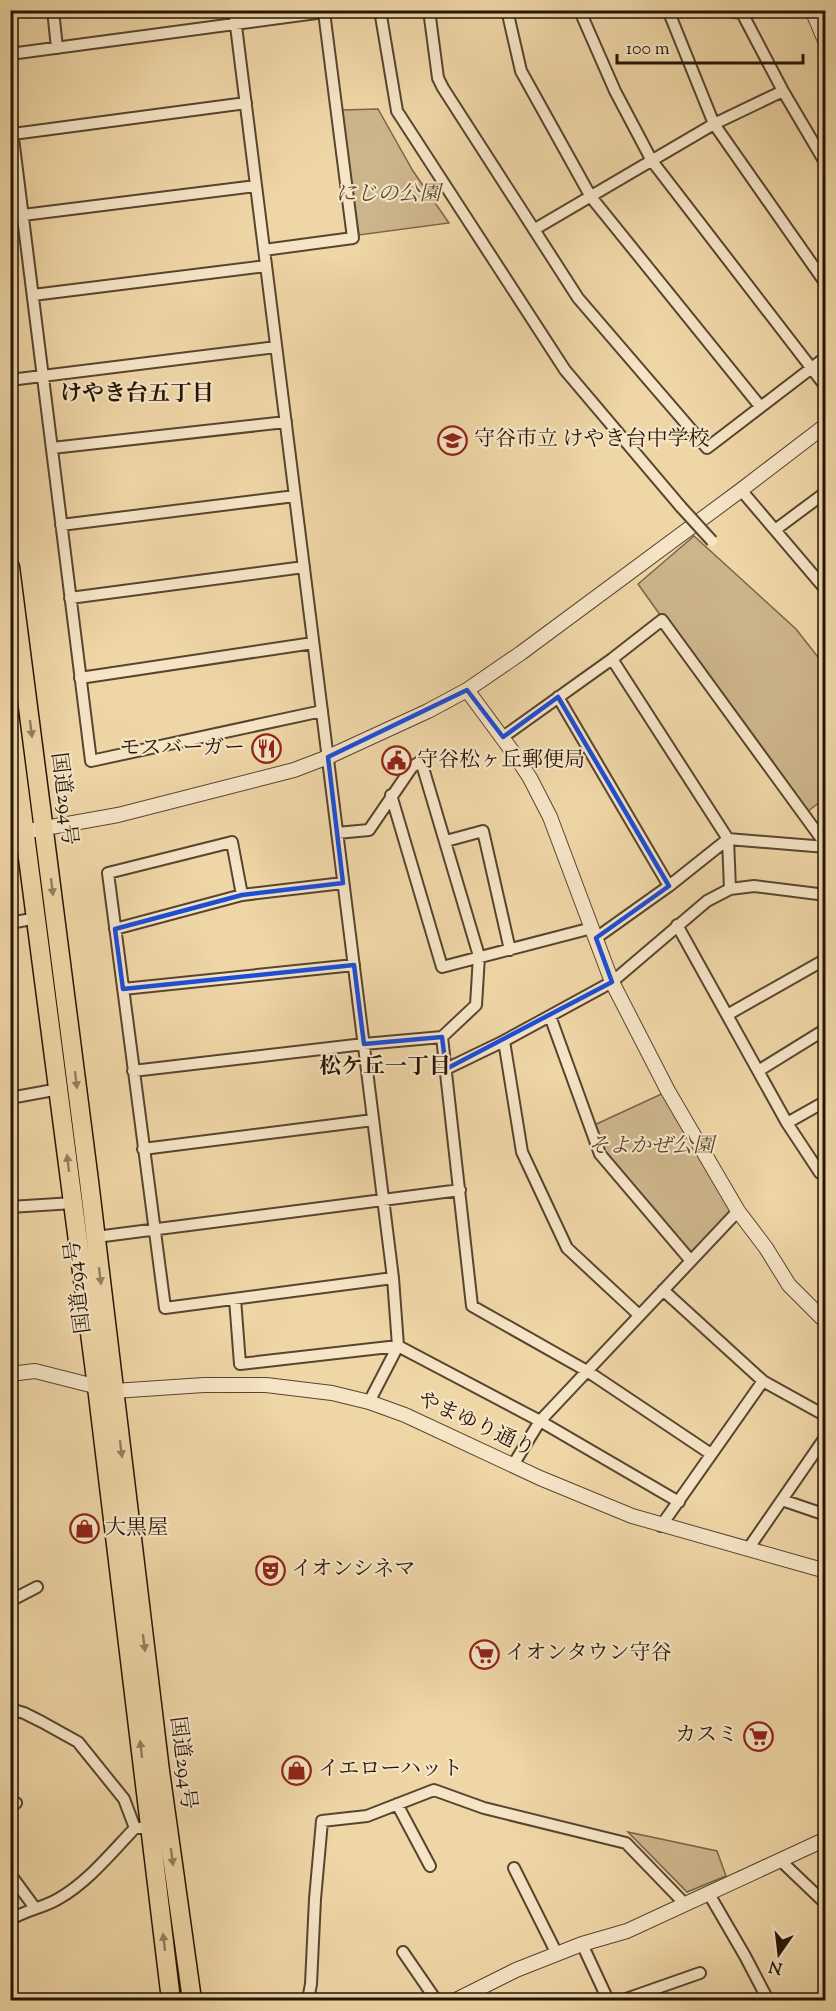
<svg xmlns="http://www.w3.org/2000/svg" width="836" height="2011" font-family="'Sorts Mill Goudy','Noto Serif JP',serif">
  <rect width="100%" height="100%" fill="#efd6a7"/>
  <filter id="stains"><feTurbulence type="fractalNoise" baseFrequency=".00333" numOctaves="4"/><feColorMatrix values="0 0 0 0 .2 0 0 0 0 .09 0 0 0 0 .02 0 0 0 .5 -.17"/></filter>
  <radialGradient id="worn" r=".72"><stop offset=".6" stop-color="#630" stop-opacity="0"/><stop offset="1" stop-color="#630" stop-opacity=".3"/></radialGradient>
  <path fill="#cdb58b" stroke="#796548" stroke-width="1.5" d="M 378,109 L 413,171 L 449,223 L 359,235 L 341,110 Z
    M 694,536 L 796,629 L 825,666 L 825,798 L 803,815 L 638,584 Z
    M 668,1091 L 738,1211 L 691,1261 L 600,1154 L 590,1127 Z
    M 628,1832 L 717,1851 L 726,1876 L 687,1892 Z"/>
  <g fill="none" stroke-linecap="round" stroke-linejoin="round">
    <defs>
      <path id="minor" d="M 53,10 L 57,48
        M 234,10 L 393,1278 L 398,1346 L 369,1402
        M 380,10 L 397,111 L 565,370 L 681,507
        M 429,10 L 438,78 L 443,88 L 578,298 L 707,448 L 826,357
        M 507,10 L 521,71 L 591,197 L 759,405
        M 582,10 L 583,18 L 615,91 L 652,161 L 826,387
        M 668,10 L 714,124 L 826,284
        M 723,10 L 742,13 L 783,91 L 826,164
        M 10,54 L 324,12 L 353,238 L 264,250
        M 10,114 L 91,761 L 322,711
        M 13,134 L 246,103
        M 23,215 L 256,186
        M 535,229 L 714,124 L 783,91
        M 33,295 L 266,266
        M 10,380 L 276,347
        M 52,448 L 286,422
        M 741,490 L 775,530 L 826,492
        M 61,525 L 295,496
        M 775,530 L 826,590
        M 70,598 L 304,567
        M 612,659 L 728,839 L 730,889
        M 80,678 L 313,643
        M 558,697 L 669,886
        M 503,737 L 612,659 L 662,620 L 826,845
        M 391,795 L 442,967 L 592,928
        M 446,841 L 483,831 L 510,950
        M 242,895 L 232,842 L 108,873 L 165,1308 L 393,1278
        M 10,923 L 37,918
        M 677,925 L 787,1123 L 820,1173 L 826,1170
        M 115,929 L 242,895 L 343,883
        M 596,938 L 669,886 L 728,839 L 826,847
        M 123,989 L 354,965
        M 727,1015 L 826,959
        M 550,1016 L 600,1154 L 691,1261
        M 442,1037 L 472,1306 L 587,1371 L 711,1454
        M 504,1041 L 522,1152 L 567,1248 L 639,1315
        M 446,1069 L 504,1041 L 612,982 L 707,901 L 730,889 L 754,886 L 826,895
        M 133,1071 L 364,1044 L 442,1037 L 476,1005 L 479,956 L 421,761 L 412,767 L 369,830 L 337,833
        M 758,1071 L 826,1029
        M 10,1098 L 59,1089
        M 787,1123 L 826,1101
        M 143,1149 L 373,1120
        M 10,1207 L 73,1203
        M 96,1237 L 460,1190
        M 663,1290 L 763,1381 L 826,1416
        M 235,1299 L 240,1364 L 398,1346 L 540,1421 L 679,1502
        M 513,1465 L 540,1421 L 738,1211
        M 782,1500 L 826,1515
        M 661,1526 L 763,1381
        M 748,1549 L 826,1436
        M 10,1601 L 37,1587
        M 10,1709 L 24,1713 L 42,1722 L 78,1742 L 124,1799 L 135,1828
        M 397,1804 L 430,1866
        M 10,1807 L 16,1803
        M 781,1861 L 826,1904
        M 514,1868 L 557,1954
        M 10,1874 L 35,1908
        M 709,1894 L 745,1956 L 768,2000
        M 10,1920 C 25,1910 43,1908 58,1899 C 88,1882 111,1853 135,1828 L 156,1828
        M 582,1944 L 608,2000
        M 403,1952 L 436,2000
        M 308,2000 L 311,1984 L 315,1899 L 322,1821 L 367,1816 L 434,1790 L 484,1808 L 626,1843 L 685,1904
        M 623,2000 L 700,1973"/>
      <path id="tertiary" d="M 812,10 L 826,43
        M 467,690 L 515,755 L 530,778 L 550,817 L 612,982 L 668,1091 L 738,1211 L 766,1248 L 789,1285 L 826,1322
        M 34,830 L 118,815 L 294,770 L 328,757 L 428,711 L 467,690 L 521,653 L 741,490 L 826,425
        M 10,1374 L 35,1371 L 114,1391 L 204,1385 L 266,1385 L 332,1393 L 369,1402 L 405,1415 L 540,1478 L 632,1516 L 826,1571
        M 456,2000 L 516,1970 L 582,1944 L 627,1931 L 826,1839"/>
      <path id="trunk" d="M 10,567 L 89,1181 L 160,1771 L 192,2000
        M 10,720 L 97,1387 L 171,2000"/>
    </defs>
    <use href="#minor" stroke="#58452e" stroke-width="14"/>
    <use href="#tertiary" stroke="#58452e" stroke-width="16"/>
    <use href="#trunk" stroke="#251505" stroke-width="21"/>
    <use href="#minor" stroke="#f5e4c6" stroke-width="10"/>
    <use href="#tertiary" stroke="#f5e4c6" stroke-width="14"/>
    <use href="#trunk" stroke="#efd6a7" stroke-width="18"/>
    <defs>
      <path id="minor-bridge" d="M 681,507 L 712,541"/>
    </defs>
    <use href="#minor-bridge" stroke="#58452e" stroke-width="14" stroke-linecap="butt"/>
    <use href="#minor-bridge" stroke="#f5e4c6" stroke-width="10"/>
  </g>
  <defs><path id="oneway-solid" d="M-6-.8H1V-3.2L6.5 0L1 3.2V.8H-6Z" transform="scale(1.5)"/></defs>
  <g fill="#947f5e">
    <use href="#oneway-solid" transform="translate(31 729) rotate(83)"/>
    <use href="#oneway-solid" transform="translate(52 887) rotate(83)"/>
    <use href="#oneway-solid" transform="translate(76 1080) rotate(83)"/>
    <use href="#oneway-solid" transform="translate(68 1163) rotate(-97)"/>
    <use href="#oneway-solid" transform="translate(100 1276) rotate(83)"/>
    <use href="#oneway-solid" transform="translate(121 1449) rotate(83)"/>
    <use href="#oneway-solid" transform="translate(144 1643) rotate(83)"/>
    <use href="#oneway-solid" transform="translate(141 1749) rotate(-97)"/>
    <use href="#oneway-solid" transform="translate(172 1857) rotate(82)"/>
    <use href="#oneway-solid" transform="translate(164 1942) rotate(-97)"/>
  </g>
  <path fill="none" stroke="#1d4ed8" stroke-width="4.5" stroke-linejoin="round" d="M 467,690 L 503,737 L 558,697 L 669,886 L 596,938 L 612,982 L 446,1069 L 442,1037 L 364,1044 L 354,965 L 123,989 L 115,929 L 242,895 L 343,883 L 328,757 Z"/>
  <defs>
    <symbol id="school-ring" viewBox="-11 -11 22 22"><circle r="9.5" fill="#f5e4c6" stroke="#8f2418" stroke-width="1.5"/><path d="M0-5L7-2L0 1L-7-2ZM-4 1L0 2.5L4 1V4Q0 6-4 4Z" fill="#8f2418"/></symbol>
    <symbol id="restaurant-ring" viewBox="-11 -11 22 22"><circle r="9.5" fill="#f5e4c6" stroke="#8f2418" stroke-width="1.5"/><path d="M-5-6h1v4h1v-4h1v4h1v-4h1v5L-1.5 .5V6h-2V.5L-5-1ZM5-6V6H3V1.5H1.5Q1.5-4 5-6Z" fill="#8f2418"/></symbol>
    <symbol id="civic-ring" viewBox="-11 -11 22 22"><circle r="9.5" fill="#f5e4c6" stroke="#8f2418" stroke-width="1.5"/><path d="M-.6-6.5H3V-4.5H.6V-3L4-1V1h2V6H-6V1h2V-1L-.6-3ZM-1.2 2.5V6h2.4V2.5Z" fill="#8f2418"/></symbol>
    <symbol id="shop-ring" viewBox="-11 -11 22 22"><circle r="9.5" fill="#f5e4c6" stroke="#8f2418" stroke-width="1.5"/><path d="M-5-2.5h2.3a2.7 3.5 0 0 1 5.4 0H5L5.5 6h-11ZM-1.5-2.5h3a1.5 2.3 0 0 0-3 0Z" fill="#8f2418"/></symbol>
    <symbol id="theatre-ring" viewBox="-11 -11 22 22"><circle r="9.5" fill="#f5e4c6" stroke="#8f2418" stroke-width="1.5"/><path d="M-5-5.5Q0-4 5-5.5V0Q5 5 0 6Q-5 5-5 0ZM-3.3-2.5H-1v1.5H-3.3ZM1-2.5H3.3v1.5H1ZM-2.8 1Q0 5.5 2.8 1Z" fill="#8f2418"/></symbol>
    <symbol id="supermarket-ring" viewBox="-11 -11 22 22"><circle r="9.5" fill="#f5e4c6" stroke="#8f2418" stroke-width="1.5"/><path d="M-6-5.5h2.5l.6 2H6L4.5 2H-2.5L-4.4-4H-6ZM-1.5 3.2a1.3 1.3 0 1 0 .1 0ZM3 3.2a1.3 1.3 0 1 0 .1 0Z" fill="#8f2418"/></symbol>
  </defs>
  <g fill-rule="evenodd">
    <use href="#school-ring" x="436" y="424" width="33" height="33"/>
    <use href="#restaurant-ring" x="250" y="732" width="33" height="33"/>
    <use href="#civic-ring" x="380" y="744" width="33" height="33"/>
    <use href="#shop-ring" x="68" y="1512" width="33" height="33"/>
    <use href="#theatre-ring" x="254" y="1554" width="33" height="33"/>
    <use href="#supermarket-ring" x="468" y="1638" width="33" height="33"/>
    <use href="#supermarket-ring" x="742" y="1720" width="33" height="33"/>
    <use href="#shop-ring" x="280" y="1754" width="33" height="33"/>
  </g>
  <g text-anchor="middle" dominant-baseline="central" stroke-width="4.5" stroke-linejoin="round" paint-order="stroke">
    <g font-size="21" font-style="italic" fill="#57452d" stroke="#f5e4c6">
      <text x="388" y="195">にじの公園</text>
      <text x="651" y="1147">そよかぜ公園</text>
    </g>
    <g font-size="21" fill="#251505" stroke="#f5e4c6" text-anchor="start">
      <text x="474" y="440">守谷市立 けやき台中学校</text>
      <text x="245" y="749" text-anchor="end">モスバーガー</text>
      <text x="417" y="761">守谷松ヶ丘郵便局</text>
      <text x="105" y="1529">大黒屋</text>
      <text x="291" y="1570">イオンシネマ</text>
      <text x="505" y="1654">イオンタウン守谷</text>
      <text x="738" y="1736" text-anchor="end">カスミ</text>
      <text x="318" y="1770">イエローハット</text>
    </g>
    <g font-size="21" fill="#251505" stroke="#f5e4c6">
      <text transform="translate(63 799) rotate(83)">国道294号</text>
      <text transform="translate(79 1287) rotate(-97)">国道294号</text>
      <text transform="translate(476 1425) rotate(25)">やまゆり通り</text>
      <text transform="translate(182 1763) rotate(83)">国道294号</text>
    </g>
    <g font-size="22" font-weight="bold" fill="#251505" stroke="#f5e4c6">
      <text x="137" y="395">けやき台五丁目</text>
      <text x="385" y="1068">松ケ丘一丁目</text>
    </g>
  </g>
  <rect width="836" height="2011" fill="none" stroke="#efd6a7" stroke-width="36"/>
  <rect x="12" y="12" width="812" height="1987" fill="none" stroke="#251505" stroke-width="3"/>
  <rect x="18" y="18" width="800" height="1975" fill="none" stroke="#251505" stroke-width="1.5"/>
  <g transform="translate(779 1954) rotate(194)" stroke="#f5e4c6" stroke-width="4.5" paint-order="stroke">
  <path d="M0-4.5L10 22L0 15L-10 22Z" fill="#251505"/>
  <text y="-9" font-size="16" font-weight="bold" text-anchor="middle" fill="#251505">N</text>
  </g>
  <path d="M617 54v9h186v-9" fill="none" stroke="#251505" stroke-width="3"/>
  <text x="626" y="54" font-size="18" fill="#251505" stroke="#f5e4c6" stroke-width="4.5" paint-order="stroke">100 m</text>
  <rect width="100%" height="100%" filter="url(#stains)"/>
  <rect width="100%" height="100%" fill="url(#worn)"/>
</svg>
